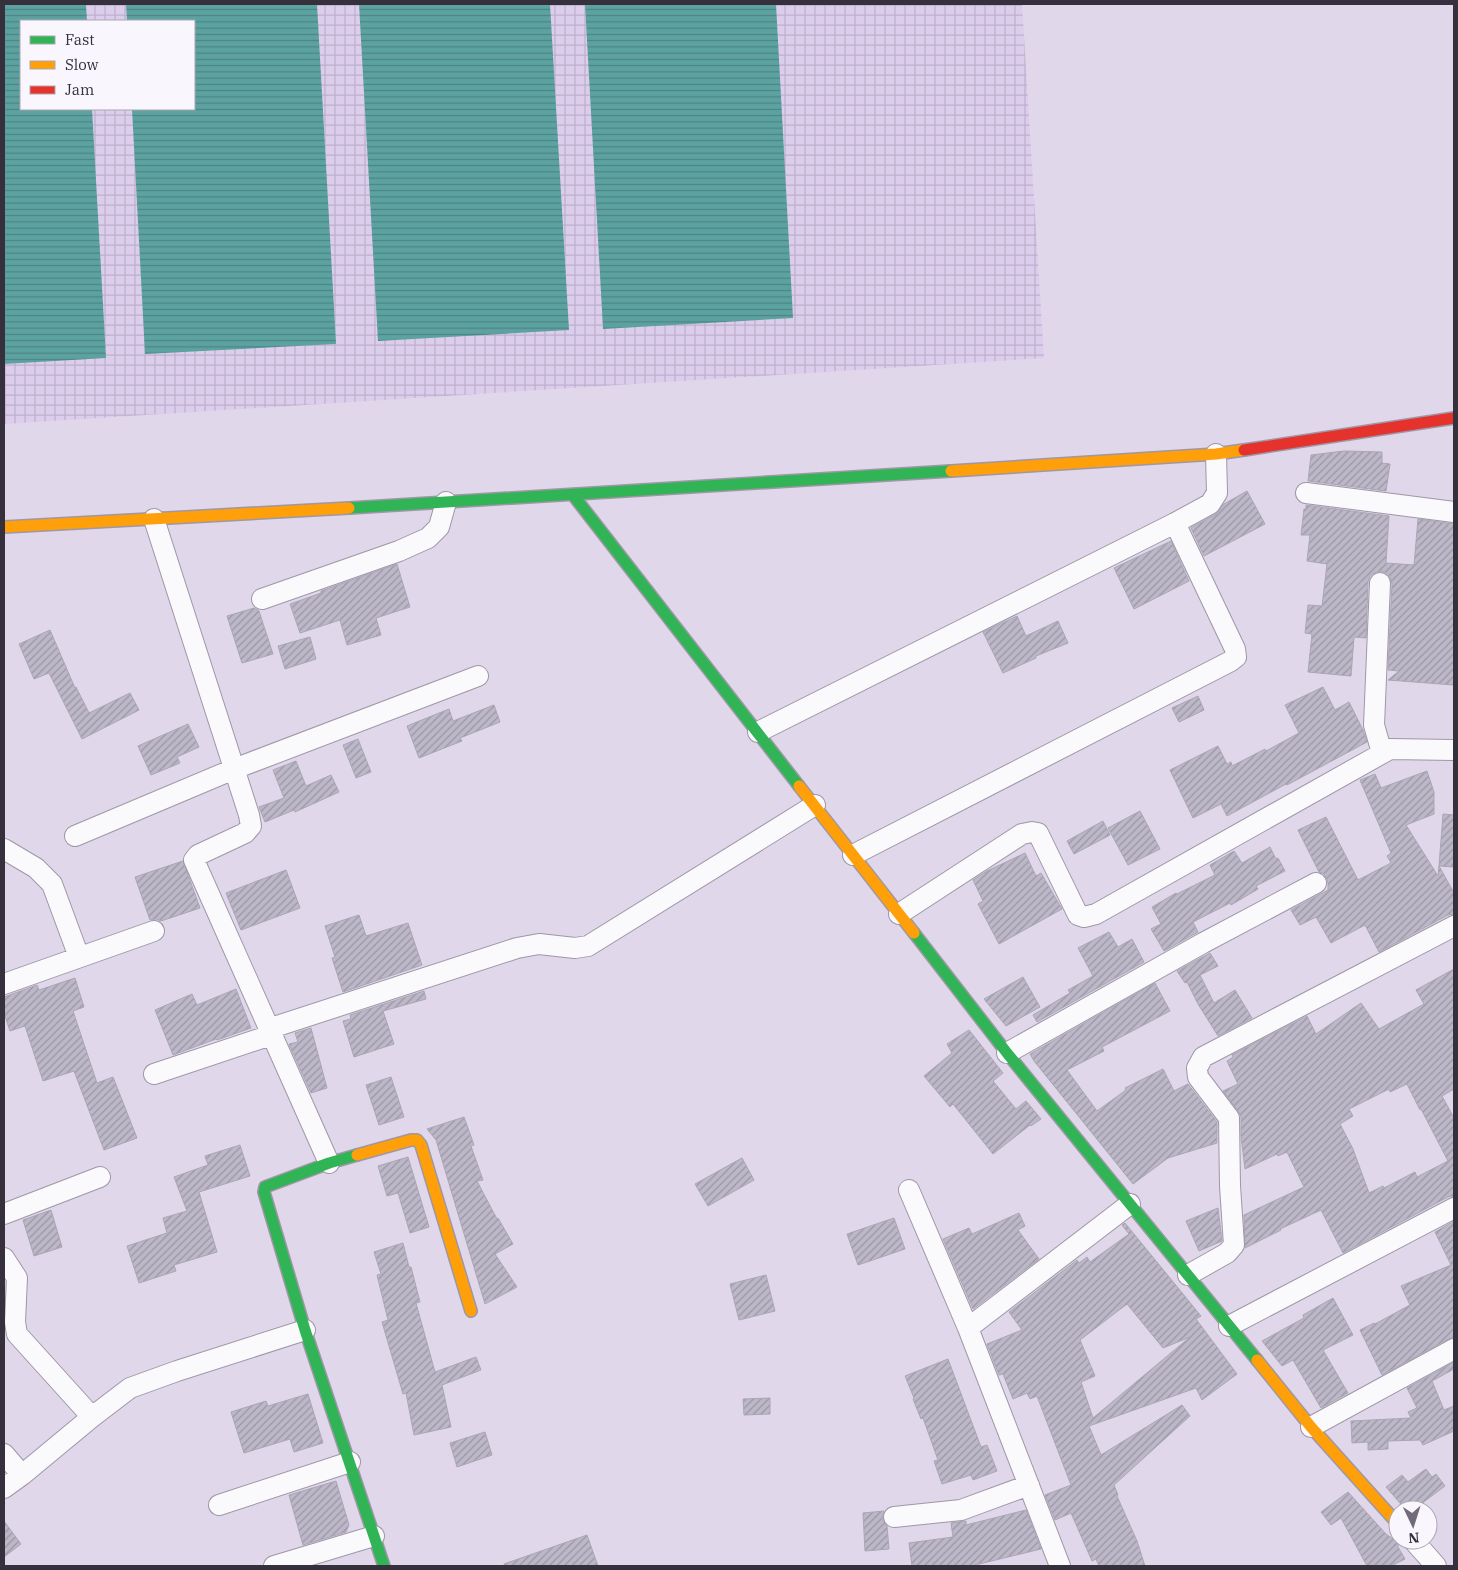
<svg xmlns="http://www.w3.org/2000/svg" width="1458" height="1570" font-family="'IBM Plex Serif',serif">
  <defs>
    <pattern id="industrial-grid" width="8" height="8" patternUnits="userSpaceOnUse" patternTransform="scale(1.25)"><rect width="8" height="8" fill="#dccded"/><path d="M0 4h8M4 0v8" fill="none" stroke="#bdb0cc"/></pattern>
    <pattern id="water-rules" width="6" height="5" patternUnits="userSpaceOnUse" patternTransform="scale(1.25)"><rect width="6" height="5" fill="#5ca2a1"/><path d="M0 2.5h6" fill="none" stroke="#4d8484"/></pattern>
    <pattern id="building-hatch" width="6" height="6" patternUnits="userSpaceOnUse" patternTransform="scale(1.25)"><rect width="6" height="6" fill="#bdb8c8"/><path d="M-1 1l2-2M0 6l6-6M5 7l2-2" fill="none" stroke="#9a96a4"/></pattern>
  </defs>
  <rect width="100%" height="100%" fill="#e0d7ea"/>
  <path fill="url(#industrial-grid)" fill-rule="evenodd" d="M 4,4 L 1022,4 L 1044,358 L 4,424 ZM 21,21 L 194,21 L 194,109 L 21,109 Z"/>
  <path fill="url(#water-rules)" d="M 4,4 L 86,4 L 87,21 L 21,21 L 21,109 L 92,109 L 106,358 L 4,364 Z
    M 126,4 L 317,4 L 336,344 L 145,354 L 132,109 L 194,109 L 194,21 L 127,21 Z
    M 359,4 L 550,4 L 569,330 L 378,341 Z
    M 585,4 L 776,4 L 793,318 L 603,329 Z"/>
  <path fill="url(#building-hatch)" stroke="#aaa6b5" fill-rule="evenodd" d="M 1344,451 L 1382,452 L 1382,463 L 1390,464 L 1386,491 L 1308,481 L 1311,455 Z
    M 1247,491 L 1265,524 L 1204,556 L 1191,528 L 1216,514 L 1224,504 Z
    M 1306,505 L 1389,516 L 1386,563 L 1414,565 L 1418,519 L 1454,524 L 1454,685 L 1388,680 L 1399,671 L 1388,670 L 1392,584 L 1390,577 L 1387,573 L 1381,571 L 1374,573 L 1370,576 L 1368,582 L 1366,638 L 1354,637 L 1351,676 L 1308,672 L 1312,634 L 1305,633 L 1308,605 L 1322,606 L 1327,564 L 1307,561 L 1310,535 L 1301,535 L 1304,509 L 1306,509 Z
    M 1171,541 L 1189,581 L 1134,609 L 1114,568 Z
    M 397,564 L 410,607 L 376,618 L 381,635 L 347,645 L 340,620 L 300,633 L 290,604 L 321,593 L 321,591 Z
    M 254,608 L 259,611 L 273,654 L 242,663 L 227,616 Z
    M 1017,616 L 1026,636 L 1058,621 L 1068,643 L 1036,656 L 1036,658 L 1003,673 L 983,632 Z
    M 50,630 L 75,688 L 76,687 L 89,713 L 130,693 L 139,710 L 82,739 L 49,673 L 34,679 L 19,644 Z
    M 310,637 L 316,659 L 285,669 L 278,646 Z
    M 1323,687 L 1335,710 L 1349,702 L 1363,730 L 1367,742 L 1287,785 L 1286,784 L 1227,816 L 1221,804 L 1193,818 L 1170,770 L 1218,746 L 1227,764 L 1231,762 L 1232,766 L 1265,749 L 1266,751 L 1299,733 L 1285,705 Z
    M 1198,696 L 1204,710 L 1179,722 L 1172,708 Z
    M 494,705 L 500,722 L 460,738 L 462,741 L 419,758 L 407,726 L 449,709 L 453,721 Z
    M 188,724 L 199,747 L 177,757 L 180,763 L 151,775 L 138,746 Z
    M 358,739 L 371,772 L 356,778 L 343,745 Z
    M 296,761 L 306,786 L 331,775 L 339,792 L 295,812 L 294,810 L 265,822 L 259,807 L 284,798 L 273,770 Z
    M 1427,771 L 1434,792 L 1434,814 L 1406,825 L 1438,876 L 1439,866 L 1454,893 L 1454,914 L 1448,915 L 1379,952 L 1365,925 L 1331,943 L 1316,917 L 1300,925 L 1291,910 L 1328,890 L 1328,883 L 1326,877 L 1323,873 L 1319,872 L 1298,830 L 1326,817 L 1358,880 L 1391,863 L 1387,856 L 1391,853 L 1360,780 L 1375,774 L 1381,788 Z
    M 1140,811 L 1160,849 L 1128,865 L 1108,828 Z
    M 1443,814 L 1454,815 L 1454,867 L 1439,866 Z
    M 1103,821 L 1110,835 L 1074,854 L 1067,841 Z
    M 1270,847 L 1276,859 L 1278,858 L 1285,871 L 1256,886 L 1258,889 L 1231,905 L 1230,903 L 1193,922 L 1198,932 L 1164,951 L 1151,929 L 1161,924 L 1152,907 L 1176,893 L 1177,894 L 1215,875 L 1210,865 L 1234,851 L 1242,863 Z
    M 1025,853 L 1036,876 L 1041,873 L 1062,909 L 999,944 L 978,904 L 983,901 L 973,880 L 987,871 Z
    M 183,861 L 200,908 L 161,921 L 156,919 L 150,920 L 135,877 Z
    M 286,870 L 300,908 L 241,930 L 226,893 Z
    M 359,915 L 366,936 L 408,923 L 422,965 L 343,992 L 332,958 L 335,957 L 325,926 Z
    M 1109,932 L 1118,947 L 1132,939 L 1144,962 L 1037,1022 L 1033,1015 L 1070,993 L 1068,990 L 1093,976 L 1078,948 Z
    M 1210,953 L 1218,966 L 1200,975 L 1214,1003 L 1235,990 L 1252,1018 L 1218,1036 L 1198,1004 L 1187,982 L 1185,983 L 1177,971 Z
    M 1454,969 L 1454,1089 L 1442,1096 L 1454,1118 L 1454,1196 L 1448,1197 L 1343,1253 L 1321,1210 L 1280,1229 L 1281,1230 L 1245,1248 L 1244,1215 L 1304,1187 L 1287,1152 L 1278,1156 L 1277,1154 L 1245,1169 L 1241,1136 L 1241,1117 L 1238,1111 L 1223,1091 L 1238,1084 L 1227,1061 L 1233,1057 L 1232,1055 L 1307,1016 L 1316,1034 L 1361,1003 L 1379,1029 L 1424,1004 L 1416,990 ZM 1407,1084 L 1420,1110 L 1421,1109 L 1448,1161 L 1417,1177 L 1415,1172 L 1384,1188 L 1383,1186 L 1369,1193 L 1353,1149 L 1340,1124 L 1353,1116 L 1349,1109 L 1389,1089 L 1390,1092 Z
    M 1023,977 L 1040,1007 L 1006,1026 L 984,999 Z
    M 75,978 L 84,1007 L 73,1011 L 97,1083 L 113,1077 L 137,1138 L 104,1150 L 74,1071 L 43,1081 L 25,1026 L 10,1031 L 4,1013 L 4,997 L 37,985 L 39,990 Z
    M 1155,983 L 1170,1011 L 1102,1047 L 1104,1051 L 1067,1070 L 1097,1111 L 1126,1090 L 1125,1088 L 1163,1069 L 1174,1091 L 1188,1084 L 1217,1122 L 1217,1143 L 1168,1158 L 1133,1184 L 1034,1061 L 1030,1054 Z
    M 236,989 L 251,1028 L 217,1040 L 216,1039 L 173,1055 L 155,1010 L 192,994 L 197,1005 Z
    M 424,991 L 426,999 L 383,1011 L 394,1044 L 354,1057 L 343,1021 L 351,1019 L 350,1015 Z
    M 311,1028 L 327,1088 L 311,1093 L 289,1044 L 298,1042 L 295,1033 Z
    M 969,1030 L 1003,1073 L 993,1081 L 1016,1109 L 1026,1101 L 1041,1119 L 1031,1126 L 1030,1125 L 993,1154 L 953,1104 L 950,1107 L 924,1076 L 952,1053 L 947,1044 Z
    M 391,1077 L 404,1117 L 379,1125 L 366,1085 Z
    M 464,1117 L 474,1145 L 471,1146 L 483,1180 L 477,1181 L 497,1219 L 498,1218 L 513,1244 L 495,1254 L 517,1287 L 485,1304 L 436,1140 L 427,1129 Z
    M 240,1145 L 250,1176 L 199,1192 L 217,1252 L 174,1265 L 176,1271 L 139,1283 L 127,1246 L 167,1233 L 163,1218 L 187,1211 L 174,1177 L 208,1165 L 205,1156 Z
    M 408,1157 L 429,1227 L 410,1233 L 398,1193 L 387,1196 L 378,1166 Z
    M 742,1158 L 754,1180 L 708,1206 L 695,1184 Z
    M 1218,1208 L 1222,1241 L 1199,1251 L 1186,1221 Z
    M 51,1210 L 62,1247 L 34,1256 L 23,1220 Z
    M 1019,1213 L 1025,1226 L 1018,1230 L 1039,1259 L 973,1309 L 943,1239 L 969,1228 L 972,1234 Z
    M 894,1218 L 905,1249 L 858,1265 L 847,1234 Z
    M 1454,1221 L 1454,1337 L 1448,1339 L 1382,1375 L 1360,1330 L 1374,1323 L 1375,1324 L 1410,1305 L 1401,1286 L 1451,1265 L 1435,1232 Z
    M 1125,1223 L 1201,1316 L 1196,1319 L 1237,1374 L 1202,1400 L 1196,1388 L 1089,1426 L 1101,1455 L 1182,1405 L 1190,1416 L 1114,1485 L 1118,1495 L 1117,1496 L 1137,1541 L 1145,1566 L 1099,1566 L 1096,1559 L 1092,1561 L 1071,1513 L 1055,1520 L 1045,1495 L 1071,1485 L 1037,1396 L 1030,1399 L 1027,1393 L 1013,1399 L 1003,1374 L 999,1375 L 987,1344 L 1022,1330 L 1009,1312 L 1077,1260 L 1079,1263 L 1087,1257 L 1090,1262 L 1129,1234 L 1122,1225 ZM 1127,1304 L 1163,1348 L 1190,1337 L 1093,1418 L 1081,1382 L 1095,1376 L 1080,1340 Z
    M 403,1243 L 409,1267 L 411,1267 L 420,1302 L 416,1303 L 435,1372 L 476,1357 L 481,1370 L 442,1385 L 451,1427 L 414,1435 L 406,1393 L 403,1394 L 382,1322 L 388,1320 L 377,1275 L 381,1274 L 374,1252 Z
    M 766,1275 L 775,1311 L 739,1320 L 730,1284 Z
    M 1333,1298 L 1353,1335 L 1323,1350 L 1348,1393 L 1321,1408 L 1293,1360 L 1282,1366 L 1262,1341 L 1304,1318 L 1303,1315 Z
    M 948,1359 L 981,1447 L 987,1445 L 997,1471 L 973,1480 L 971,1475 L 942,1484 L 934,1461 L 938,1460 L 923,1418 L 921,1419 L 913,1399 L 914,1398 L 905,1376 Z
    M 1454,1362 L 1454,1369 L 1432,1381 L 1444,1410 L 1454,1406 L 1454,1431 L 1423,1445 L 1420,1440 L 1388,1441 L 1388,1449 L 1368,1450 L 1368,1442 L 1352,1443 L 1351,1421 L 1411,1418 L 1408,1412 L 1417,1408 L 1407,1388 Z
    M 308,1394 L 323,1443 L 294,1452 L 290,1439 L 244,1453 L 231,1412 L 266,1401 L 268,1406 Z
    M 770,1398 L 770,1414 L 744,1415 L 743,1399 Z
    M 485,1432 L 492,1455 L 457,1467 L 450,1443 Z
    M 1426,1469 L 1432,1477 L 1436,1474 L 1445,1486 L 1413,1510 L 1406,1510 L 1386,1487 L 1402,1475 L 1408,1482 Z
    M 336,1481 L 349,1525 L 346,1532 L 303,1545 L 289,1495 Z
    M 1348,1492 L 1386,1534 L 1393,1539 L 1398,1539 L 1398,1547 L 1405,1559 L 1391,1566 L 1367,1566 L 1341,1518 L 1331,1525 L 1321,1512 Z
    M 1026,1510 L 1041,1549 L 971,1566 L 912,1566 L 909,1543 L 953,1537 L 951,1523 L 966,1521 L 966,1525 Z
    M 884,1511 L 882,1519 L 887,1526 L 889,1549 L 865,1551 L 863,1513 Z
    M 4,1521 L 21,1544 L 4,1557 Z
    M 587,1535 L 598,1566 L 505,1566 L 504,1564 Z"/>
  <g fill="none" stroke-linecap="round" stroke-linejoin="round">
    <defs>
      <path id="street" d="M 1306,493 L 1454,512
        M 154,519 L 249,815 L 251,826 L 245,833 L 198,855 L 194,860 L 329,1163
        M 1380,583 L 1374,725 L 1382,753
        M 262,599 L 399,551 L 428,538 L 439,527 L 446,502
        M 758,732 L 1175,523 L 1210,504 L 1217,493 L 1216,454
        M 75,836 L 234,769 L 478,676
        M 4,849 L 36,868 L 52,884 L 79,957
        M 853,855 L 1231,661 L 1236,657 L 1235,649 L 1175,523
        M 899,914 L 1022,834 L 1032,832 L 1038,833 L 1078,915 L 1084,917 L 1096,914 L 1390,749 L 1454,750
        M 4,984 L 154,931
        M 268,1029 L 517,948 L 539,944 L 575,948 L 588,946 L 815,805
        M 1007,1053 L 1203,943 L 1316,883
        M 154,1074 L 271,1035
        M 909,1190 L 968,1328 L 1060,1566
        M 4,1214 L 100,1177
        M 4,1258 L 17,1278 L 15,1322 L 17,1334 L 92,1417
        M 1188,1275 L 1227,1253 L 1234,1245 L 1230,1186 L 1229,1118 L 1198,1077 L 1197,1068 L 1203,1057 L 1454,926
        M 1229,1326 L 1454,1208
        M 968,1328 L 1130,1204
        M 1311,1427 L 1454,1349
        M 4,1454 L 22,1475
        M 4,1488 L 22,1475 L 92,1417 L 130,1388 L 177,1371 L 305,1330
        M 219,1505 L 350,1462
        M 894,1517 L 961,1510 L 1029,1485
        M 1413,1540 L 1436,1566
        M 274,1566 L 374,1536"/>
      <path id="fast" d="M 573,495 L 799,786
        M 349,508 L 951,471
        M 914,933 L 1007,1053 L 1257,1360
        M 357,1155 L 329,1163 L 265,1187 L 264,1192 L 305,1330 L 384,1566"/>
      <path id="slow" d="M 951,471 L 1216,454 L 1244,450
        M 4,527 L 349,508
        M 799,786 L 914,933
        M 357,1155 L 411,1140 L 417,1140 L 421,1145 L 471,1311
        M 1257,1360 L 1311,1427 L 1398,1524"/>
      <path id="jam" d="M 1244,450 L 1454,418"/>
    </defs>
    <use href="#street" stroke="#9e97a6" stroke-width="22"/>
    <use href="#fast" stroke="#9e97a6" stroke-width="14"/>
    <use href="#slow" stroke="#9e97a6" stroke-width="14"/>
    <use href="#jam" stroke="#9e97a6" stroke-width="14"/>
    <use href="#street" stroke="#faf9fc" stroke-width="20"/>
    <use href="#fast" stroke="#30b455" stroke-width="11"/>
    <use href="#slow" stroke="#ff9f0a" stroke-width="11"/>
    <use href="#jam" stroke="#e5322d" stroke-width="11"/>
  </g>
  <rect width="1458" height="1570" fill="none" stroke="#36303d" stroke-width="10"/>
  <rect x="20" y="20" width="175" height="90" fill="#f9f6fd" stroke="#aba7b0"/>
  <rect x="30" y="36" width="25" height="8" fill="#30b455" stroke="#aba7b0"/>
  <text x="65" y="45" font-size="15" fill="#36303d">Fast</text>
  <rect x="30" y="61" width="25" height="8" fill="#ff9f0a" stroke="#aba7b0"/>
  <text x="65" y="70" font-size="15" fill="#36303d">Slow</text>
  <rect x="30" y="86" width="25" height="8" fill="#e5322d" stroke="#aba7b0"/>
  <text x="65" y="95" font-size="15" fill="#36303d">Jam</text>
  <g transform="translate(1413 1525) rotate(176)"><circle r="24" fill="#f9f6fd" stroke="#aba7b0"/>
  <path d="M0-4L9 19L0 12L-9 19Z" fill="#726a7a"/>
  <text y="-8" font-size="14" font-weight="bold" text-anchor="middle" fill="#36303d">N</text>
  </g>
</svg>
